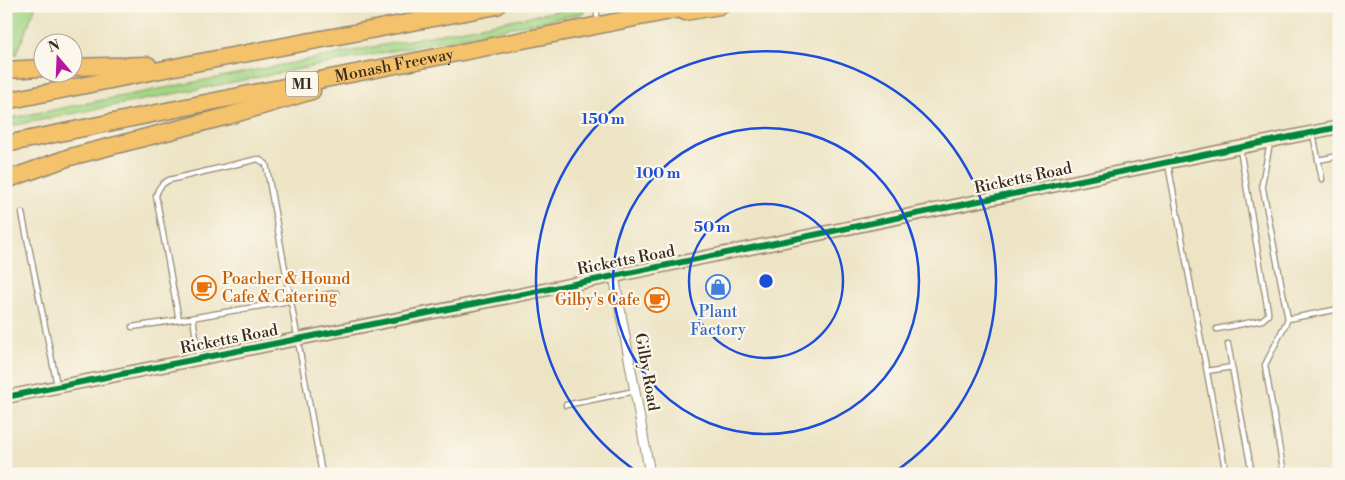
<svg xmlns="http://www.w3.org/2000/svg" width="1345" height="480" font-family="'Libre Bodoni',serif">
  <rect width="100%" height="100%" fill="#fbf7ec"/>
  <filter id="ink" filterUnits="userSpaceOnUse"><feTurbulence type="fractalNoise" baseFrequency=".02" numOctaves="2"/><feDisplacementMap in="SourceGraphic" scale="10" xChannelSelector="R" yChannelSelector="G"/><feConvolveMatrix kernelMatrix="1 2 1 2 8 2 1 2 1" color-interpolation-filters="sRGB"/></filter>
  <filter id="wash" filterUnits="userSpaceOnUse"><feTurbulence type="fractalNoise" baseFrequency=".0096" numOctaves="4" result="noise"/><feDisplacementMap in="SourceGraphic" scale="20" xChannelSelector="R" yChannelSelector="G"/><feGaussianBlur stdDeviation="1.12" result="paint"/><feColorMatrix in="noise" values="0 0 0 0 0 0 0 0 0 0 0 0 0 0 0 0 0 1.4 0 .05"/><feComposite in="paint" operator="in"/></filter>
  <g filter="url(#wash)">
    <rect width="100%" height="100%" fill="#ede4c5"/>
    <path fill="#a3d584" stroke="#6f8051" d="M 12,6 L 36,6 L 16,55 L 6,56 L 6,19 Z
      M 582,6 L 584,13 L 6,127 L 6,119 Z"/>
  </g>
  <g filter="url(#ink)">
    <g fill="none" stroke-linecap="round" stroke-linejoin="round">
      <defs>
        <path id="lane" d="M 598,22 L 596,8 L 603,6
          M 1313,134 L 1322,179
          M 1270,143 L 1262,184 L 1288,319 L 1265,365 L 1284,474
          M 1318,160 L 1339,156
          M 1168,164 L 1226,474
          M 22,213 L 57,385
          M 193,318 L 199,358
          M 1288,319 L 1339,309
          M 132,327 L 179,320
          M 1217,329 L 1262,320 L 1268,315 L 1268,311 L 1240,149
          M 1228,344 L 1232,367
          M 1207,371 L 1232,367 L 1252,474
          M 566,405 L 635,391
          M 322,474 C 304,372 286,270 267,169 L 266,164 L 258,159 L 169,180 C 161,184 158,188 156,196 L 179,320 L 336,293"/>
        <path id="street" d="M 614,276 L 650,474"/>
        <path id="secondary" d="M 6,397 L 614,276 L 1339,127"/>
        <g id="highway">
          <path d="M 685,12 L 720,6"/>
          <path d="M 72,67 L 148,65"/>
          <path d="M 6,70 L 42,68"/>
          <path d="M 6,101 L 195,63 L 497,6"/>
          <path id="s1" d="M 6,144 L 259,92 L 696,6"/>
          <path d="M 6,180 L 70,157 L 228,116 L 312,91"/>
        </g>
      </defs>
      <use href="#lane" stroke="#948772" stroke-width="7"/>
      <use href="#street" stroke="#948772" stroke-width="11"/>
      <use href="#secondary" stroke="#948772" stroke-width="15"/>
      <use href="#highway" stroke="#948772" stroke-width="19"/>
      <use href="#lane" stroke="#fff" stroke-width="4.5"/>
      <use href="#street" stroke="#fff" stroke-width="9"/>
      <use href="#secondary" stroke="#fae7c3" stroke-width="12"/>
      <use href="#highway" stroke="#f3c26a" stroke-width="16"/>
      <defs>
        <path id="cycleway" d="M 6,397 L 614,276 L 1339,127"/>
      </defs>
      <use href="#cycleway" stroke="#fbf7ec" stroke-width="9"/>
      <use href="#cycleway" stroke="#00873e" stroke-width="6"/>
    </g>
  </g>
  <g fill="none" stroke="#1d4ed8" stroke-width="2.5">
    <circle cx="766" cy="281" r="77"/>
    <circle cx="766" cy="281" r="153"/>
    <path d="M639 473A230 230 0 1 1 893 473"/>
  </g>
  <defs>
    <symbol id="shop-ring" viewBox="-11 -11 22 22"><circle r="9.5" fill="#fbf7ec" stroke="#3f7fe0" stroke-width="1.5"/><path d="M-5-2.5h2.3a2.7 3.5 0 0 1 5.4 0H5L5.5 6h-11ZM-1.5-2.5h3a1.5 2.3 0 0 0-3 0Z" fill="#3f7fe0"/></symbol>
    <symbol id="cafe-ring" viewBox="-11 -11 22 22"><circle r="9.5" fill="#fbf7ec" stroke="#e8710a" stroke-width="1.5"/><path d="M-5.5-4.5H6V0H3Q3 3.5 0 3.5H-2.5Q-5.5 3.5-5.5 0ZM3-3.2v2h1.7v-2ZM-6 4.5H4V6H-6Z" fill="#e8710a"/></symbol>
  </defs>
  <g fill-rule="evenodd">
    <use href="#shop-ring" x="704" y="273" width="28" height="28"/>
    <use href="#cafe-ring" x="190" y="274" width="28" height="28"/>
    <use href="#cafe-ring" x="643" y="286" width="28" height="28"/>
  </g>
  <g text-anchor="middle" dominant-baseline="central" stroke-width="4.5" stroke-linejoin="round" paint-order="stroke">
    <rect fill="#fbf7ec" stroke="#75685c" stroke-width="1" x="286" y="71.5" width="32" height="25" rx="4"/>
    <g font-size="15" font-weight="bold" fill="#3b2a1e">
      <text x="302" y="84">M1</text>
    </g>
    <g font-size="16" fill="#3b2a1e" stroke="#fbf7ec">
      <text stroke="none"><textPath href="#s1" startOffset="396">Monash Freeway</textPath></text>
      <text transform="translate(1023 178) rotate(-12)">Ricketts Road</text>
      <text transform="translate(626 260) rotate(-11)">Ricketts Road</text>
      <text transform="translate(229 339) rotate(-11)">Ricketts Road</text>
      <text transform="translate(647 372) rotate(80)">Gilby Road</text>
    </g>
    <g font-size="16" fill="#c56008" stroke="#fbf7ec" text-anchor="start">
      <text x="222" y="279">Poacher &amp; Hound<tspan x="222" dy="18">Cafe &amp; Catering</tspan></text>
      <text x="640" y="300" text-anchor="end">Gilby's Cafe</text>
    </g>
    <g font-size="16" fill="#366cbe" stroke="#fbf7ec">
      <text x="718" y="312">Plant<tspan x="718" dy="18">Factory</tspan></text>
    </g>
  </g>
  <circle cx="766" cy="281" r="8" fill="#1d4ed8" stroke="#fbf7ec" stroke-width="2.5"/>
  <g font-size="15" text-anchor="middle" font-weight="bold" fill="#1d4ed8" stroke="#fbf7ec" stroke-width="4.5" stroke-linejoin="round" paint-order="stroke">
    <text x="603" y="124">150 m</text>
    <text x="658" y="178">100 m</text>
    <text x="712" y="232">50 m</text>
  </g>
  <rect width="1345" height="480" fill="none" stroke="#fbf7ec" stroke-width="25"/>
  <g transform="translate(58 58) rotate(341)"><circle r="24" fill="#fbf7ec" stroke="#aea59a"/>
  <path d="M0-4L9 19L0 12L-9 19Z" fill="#b5179e"/>
  <text y="-8" font-size="14" font-weight="bold" text-anchor="middle" fill="#3b2a1e">N</text>
  </g>
</svg>
